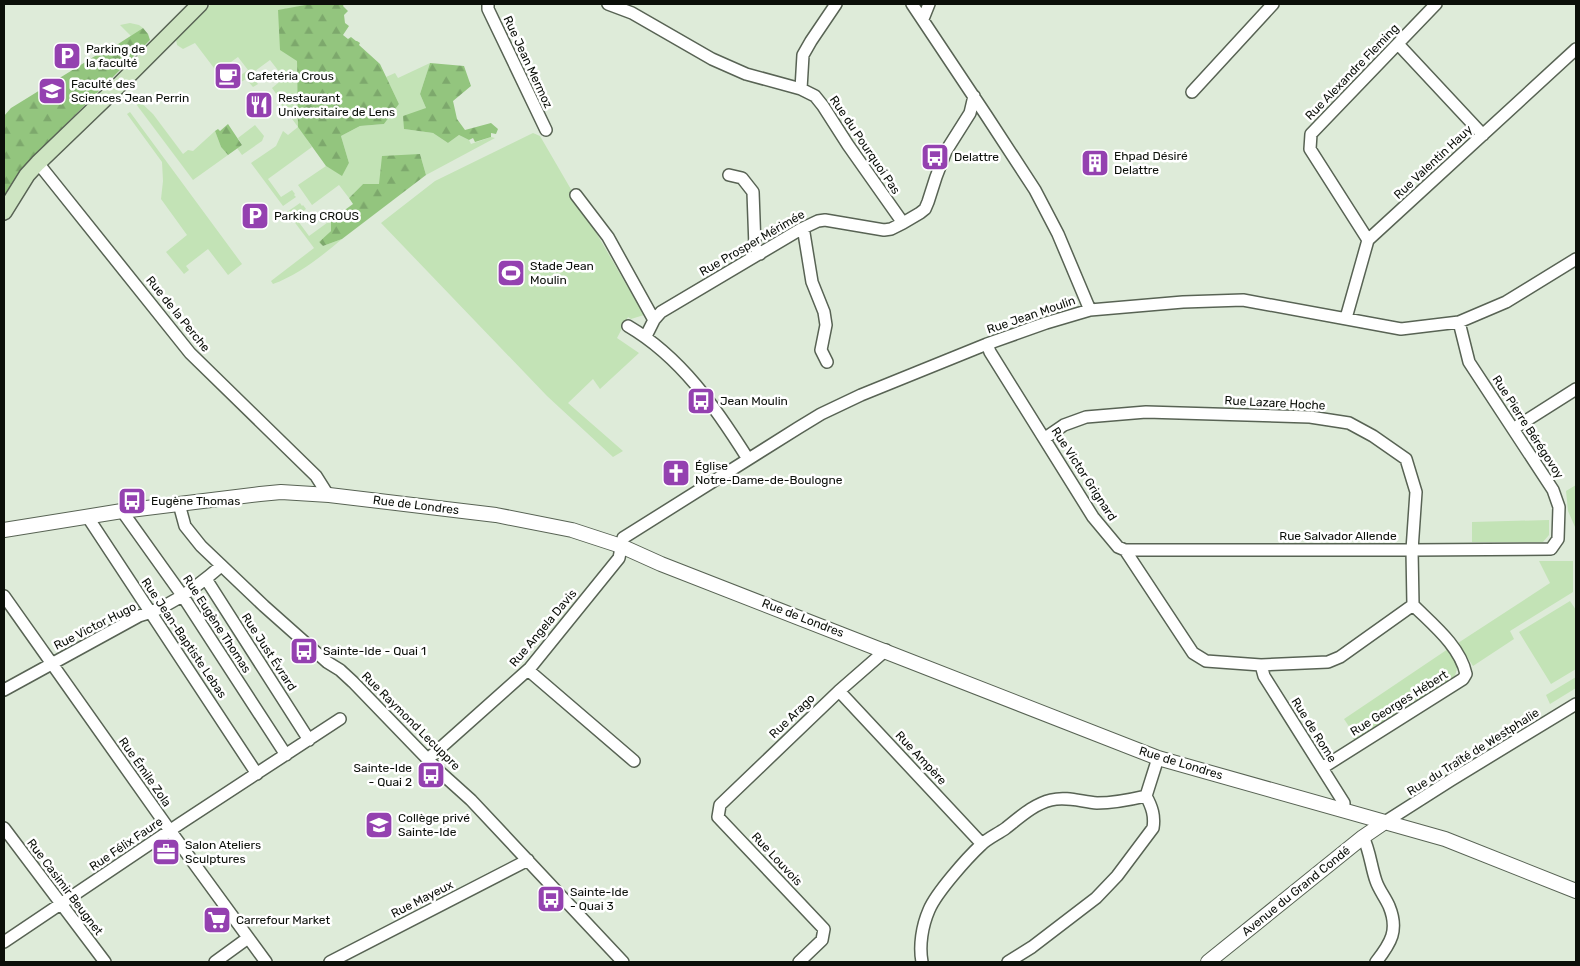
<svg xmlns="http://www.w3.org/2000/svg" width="1580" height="966" font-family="Rubik,sans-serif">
  <defs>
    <pattern id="forest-firs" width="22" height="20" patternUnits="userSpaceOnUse" patternTransform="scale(1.25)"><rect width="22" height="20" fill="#93c57e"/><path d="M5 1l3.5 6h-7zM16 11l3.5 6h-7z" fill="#7da86c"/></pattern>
  </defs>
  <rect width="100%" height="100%" fill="#deebd9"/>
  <path fill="#c3e3b6" d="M 211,4 L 305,4 L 306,5 L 278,11 L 297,61 L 299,127 L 312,147 L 268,179 L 281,197 L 292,190 L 295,194 L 294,195 L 296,197 L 283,206 L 251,163 L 276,146 L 283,131 L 288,135 L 298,127 L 276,97 L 277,95 L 272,88 L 284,78 L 270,60 L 251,74 L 258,84 L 253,87 L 246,79 L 241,82 L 238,77 L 248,70 L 238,57 L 217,72 L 195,43 L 183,49 L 177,45 L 176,39 Z
    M 130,23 L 139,25 L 143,28 L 131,36 L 120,25 Z
    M 430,63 L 420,94 L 426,108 L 404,129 L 433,133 L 448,143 L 459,135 L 469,140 L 471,144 L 491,137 L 495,138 L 426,175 L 420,154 L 379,184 L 363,184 L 349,198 L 339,185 L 312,205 L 298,185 L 326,166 L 342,175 L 349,163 L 341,136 L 360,126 L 384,124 L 399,104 L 386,77 L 395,73 L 398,78 Z
    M 132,94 L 153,114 L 183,154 L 188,150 L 193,151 L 215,131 L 221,147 L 228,155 L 193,180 L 136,104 Z
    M 130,112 L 242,264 L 228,275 L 208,249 L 186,266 L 189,270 L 184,274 L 166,252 L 187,235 L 161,199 L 163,181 L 162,162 L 127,114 Z
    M 255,125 L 264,136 L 262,141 L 242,155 L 237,148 L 242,145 L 238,138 Z
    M 533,133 L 540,136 L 644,315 L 631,319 L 628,317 L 617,338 L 639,353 L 600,389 L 593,379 L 568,403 L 623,451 L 613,457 L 547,396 L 381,223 L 435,181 Z
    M 300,203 L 302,206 L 303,205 L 306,209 L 295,217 L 309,236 L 331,220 L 331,231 L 319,242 L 323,246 L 342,239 C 322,256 298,275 273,284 L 271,281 L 314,248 L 287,212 Z
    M 1576,485 L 1576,527 L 1575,527 L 1568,511 L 1566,491 Z
    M 1549,520 L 1549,535 L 1543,542 L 1472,542 L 1472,522 Z
    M 1539,561 L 1573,561 L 1573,592 L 1510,631 L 1514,639 L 1473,666 L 1458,643 L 1550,583 Z
    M 1570,601 L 1576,610 L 1576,669 L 1551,684 L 1519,632 Z
    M 1448,649 L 1458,664 L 1455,676 L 1357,741 L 1353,739 L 1354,734 L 1344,719 Z
    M 1576,677 L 1576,688 L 1550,704 L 1546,695 Z"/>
  <path fill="url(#forest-firs)" d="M 305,4 L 344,4 L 343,6 L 348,11 L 344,15 L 345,23 L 349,26 L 343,35 L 348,39 L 351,37 L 356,41 L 357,41 L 360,43 L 359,45 L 380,64 L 399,104 L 384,124 L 360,126 L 341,136 L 349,163 L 342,176 L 326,166 L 298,127 L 297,61 L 280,50 L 278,10 L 305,5 Z
    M 143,28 L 148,34 L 150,40 L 24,166 L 4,198 L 4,116 L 11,108 L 24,100 L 108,48 L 115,46 Z
    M 430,63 L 464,66 L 471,86 L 453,101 L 457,119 L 465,130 L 491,123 L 498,129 L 496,134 L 491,133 L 491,137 L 475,142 L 473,138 L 469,140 L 459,135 L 448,143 L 433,133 L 404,129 L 403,116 L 426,108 L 420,94 Z
    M 228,124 L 242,145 L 228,155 L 221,147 L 215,131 L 218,129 L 220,131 Z
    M 420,154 L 426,175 L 342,239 L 323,246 L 319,242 L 331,231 L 331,220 L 353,204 L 349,198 L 363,184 L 379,184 L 382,156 Z"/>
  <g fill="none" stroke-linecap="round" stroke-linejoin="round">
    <defs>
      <path id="minor" d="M 488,4 L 488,9 L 546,130
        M 608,4 L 632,13 L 712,59 L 746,74 L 801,89 L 815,96 L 823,106 L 848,145 L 903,223
        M 912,4 L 986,115 L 1035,190 L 1058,234 L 1090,310
        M 923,19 L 929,4
        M 1398,44 L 1483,135
        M 801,89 L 803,55 L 811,41 L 836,4
        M 1192,92 L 1273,4
        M 38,163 L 190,353 L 316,476 L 328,495
        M 729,175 L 742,178 L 753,192 L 755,247 L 760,254
        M 576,195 L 608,237 L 654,320
        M 801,229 L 804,233 L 812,282 L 824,312 L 826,325 L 821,350 L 827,362
        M 1368,240 L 1310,149 L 1311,134 L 1436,4
        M 1346,318 L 1368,240 L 1576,49
        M 628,326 C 681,357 716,408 748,459
        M 646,336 L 654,320 L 661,312 L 801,229 L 818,221 L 825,220 L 884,230 L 891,229 L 903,223 L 920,213 L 925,209 L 928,202 L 936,177 L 946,151 L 970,113 L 974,96
        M 987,344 L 990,352 L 1093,517 L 1118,547 L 1125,550 L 1193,653 L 1206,661 L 1261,665 L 1328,662 L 1340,657 L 1413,605 L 1412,550 L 1416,492 L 1406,459 L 1373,436 L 1349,423 L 1310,417 L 1146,412 L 1086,417 L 1064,425 L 1045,438
        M 1513,429 L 1576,389
        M 179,504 L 185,526 L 201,546 L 264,606 L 327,662 L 340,670 L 353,682 L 441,773 L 471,800 L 623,962
        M 122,511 L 182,595 L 286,755
        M 87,516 L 257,774
        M 1125,550 L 1412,550 L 1551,549 L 1558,539 L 1559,507 L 1553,490 L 1469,362 L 1459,322
        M 206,579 L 309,740
        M 4,596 L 166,825 L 266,962
        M 1261,665 L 1264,676 L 1344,803 L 1343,810
        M 528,670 L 634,761
        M 4,690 L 139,616 C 169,608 198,586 221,566
        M 839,691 L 982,844
        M 428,759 L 530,668 L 619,558 L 623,538 L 798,428 L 821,414 L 861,395 L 987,344 L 1046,323 L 1090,310 L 1183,302 L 1243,300 L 1401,329 L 1459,322 L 1506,302 L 1576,259
        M 1322,768 L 1463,679 L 1466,674 C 1460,646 1432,624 1413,605
        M 1146,796 L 1158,758
        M 1385,822 L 1451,780 L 1576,704
        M 4,828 L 105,962
        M 1363,837 C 1370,851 1371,867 1376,881 C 1379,890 1385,897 1389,906 C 1399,930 1391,943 1376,962
        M 4,942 L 181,823 L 340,719
        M 215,962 L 248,938
        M 330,962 L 528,860
        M 799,962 L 822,940 L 824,929 L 718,817 L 720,805 L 839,691 L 886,650
        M 922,962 C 919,946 922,926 929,910 C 936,893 967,858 981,845 C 988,838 998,834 1006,828 C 1020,817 1034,804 1051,800 C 1067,796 1082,802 1097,803 C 1114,803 1129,800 1146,796
        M 1008,962 L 1032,947 L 1096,898 L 1117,876 L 1153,828 C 1155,816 1152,807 1146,796"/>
      <path id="tertiary" d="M 4,530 L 122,511 L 260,494 L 281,492 L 329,495 L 496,515 L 572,530 L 621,546 L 661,564 L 1158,758 L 1445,839 L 1576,891
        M 1208,962 L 1363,837 L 1385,822"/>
      <path id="secondary" d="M 4,212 L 27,175 L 38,163 L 117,87 L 200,4"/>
    </defs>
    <use href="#minor" stroke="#586354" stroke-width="14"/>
    <use href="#tertiary" stroke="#586354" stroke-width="16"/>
    <use href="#secondary" stroke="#586354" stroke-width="18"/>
    <use href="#minor" stroke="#fff" stroke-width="11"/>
    <use href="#tertiary" stroke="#fff" stroke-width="14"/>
    <use href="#secondary" stroke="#cee5c2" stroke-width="15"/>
  </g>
  <defs>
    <symbol id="parking-square" viewBox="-11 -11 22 22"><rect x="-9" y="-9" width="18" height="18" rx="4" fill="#9441b0" stroke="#fff"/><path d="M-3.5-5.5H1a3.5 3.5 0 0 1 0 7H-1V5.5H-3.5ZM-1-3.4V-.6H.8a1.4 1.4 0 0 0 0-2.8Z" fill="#fff"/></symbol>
    <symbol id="cafe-square" viewBox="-11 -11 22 22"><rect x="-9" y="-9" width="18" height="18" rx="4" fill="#9441b0" stroke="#fff"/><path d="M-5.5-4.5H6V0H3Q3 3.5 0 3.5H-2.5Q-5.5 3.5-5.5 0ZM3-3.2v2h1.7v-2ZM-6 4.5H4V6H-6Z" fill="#fff"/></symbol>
    <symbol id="university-square" viewBox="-11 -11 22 22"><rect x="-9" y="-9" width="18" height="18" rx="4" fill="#9441b0" stroke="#fff"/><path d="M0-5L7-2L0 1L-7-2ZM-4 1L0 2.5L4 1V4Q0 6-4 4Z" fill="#fff"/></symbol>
    <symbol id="restaurant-square" viewBox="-11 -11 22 22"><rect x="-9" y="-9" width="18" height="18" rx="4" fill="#9441b0" stroke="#fff"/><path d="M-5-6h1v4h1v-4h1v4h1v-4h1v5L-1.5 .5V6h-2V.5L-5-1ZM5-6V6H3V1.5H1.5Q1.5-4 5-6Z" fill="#fff"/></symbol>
    <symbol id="bus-square" viewBox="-11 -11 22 22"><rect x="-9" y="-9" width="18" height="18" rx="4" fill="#9441b0" stroke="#fff"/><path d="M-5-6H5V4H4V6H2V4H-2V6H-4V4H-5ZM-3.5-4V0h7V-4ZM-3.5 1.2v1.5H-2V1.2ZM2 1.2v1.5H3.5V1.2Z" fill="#fff"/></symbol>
    <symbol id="building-square" viewBox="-11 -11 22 22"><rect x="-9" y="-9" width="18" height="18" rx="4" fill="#9441b0" stroke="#fff"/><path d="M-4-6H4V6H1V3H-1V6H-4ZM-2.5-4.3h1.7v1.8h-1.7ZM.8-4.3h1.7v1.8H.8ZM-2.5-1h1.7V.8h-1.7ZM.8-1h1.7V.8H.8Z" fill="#fff"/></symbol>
    <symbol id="stadium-square" viewBox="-11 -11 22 22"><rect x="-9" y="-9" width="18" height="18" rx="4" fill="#9441b0" stroke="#fff"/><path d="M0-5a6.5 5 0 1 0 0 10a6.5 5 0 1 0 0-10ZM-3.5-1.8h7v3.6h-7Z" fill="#fff"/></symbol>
    <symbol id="church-square" viewBox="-11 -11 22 22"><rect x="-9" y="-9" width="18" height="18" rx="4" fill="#9441b0" stroke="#fff"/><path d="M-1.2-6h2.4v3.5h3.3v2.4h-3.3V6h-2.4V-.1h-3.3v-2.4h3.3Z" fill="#fff"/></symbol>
    <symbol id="school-square" viewBox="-11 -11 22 22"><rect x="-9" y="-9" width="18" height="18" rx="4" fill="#9441b0" stroke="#fff"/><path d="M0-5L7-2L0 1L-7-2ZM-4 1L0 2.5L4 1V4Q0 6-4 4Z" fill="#fff"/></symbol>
    <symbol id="office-square" viewBox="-11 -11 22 22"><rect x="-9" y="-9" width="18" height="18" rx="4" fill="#9441b0" stroke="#fff"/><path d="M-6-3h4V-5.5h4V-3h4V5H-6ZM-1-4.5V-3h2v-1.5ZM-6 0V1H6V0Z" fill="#fff"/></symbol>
    <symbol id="supermarket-square" viewBox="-11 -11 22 22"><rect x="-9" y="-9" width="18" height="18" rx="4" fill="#9441b0" stroke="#fff"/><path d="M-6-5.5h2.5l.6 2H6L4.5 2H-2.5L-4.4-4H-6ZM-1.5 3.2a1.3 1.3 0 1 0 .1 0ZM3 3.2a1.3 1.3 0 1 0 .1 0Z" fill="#fff"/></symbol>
  </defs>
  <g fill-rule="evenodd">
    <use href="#parking-square" x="51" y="40" width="32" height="32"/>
    <use href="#cafe-square" x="212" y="60" width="32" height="32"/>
    <use href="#university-square" x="36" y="75" width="32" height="32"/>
    <use href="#restaurant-square" x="243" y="89" width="32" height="32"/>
    <use href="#bus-square" x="919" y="141" width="32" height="32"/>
    <use href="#building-square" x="1079" y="147" width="32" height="32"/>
    <use href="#parking-square" x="239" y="200" width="32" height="32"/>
    <use href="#stadium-square" x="495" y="257" width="32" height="32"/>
    <use href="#bus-square" x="685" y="385" width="32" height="32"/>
    <use href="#church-square" x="660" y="457" width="32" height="32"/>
    <use href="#bus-square" x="116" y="485" width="32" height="32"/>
    <use href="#bus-square" x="288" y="635" width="32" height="32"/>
    <use href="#bus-square" x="415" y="759" width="32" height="32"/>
    <use href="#school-square" x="363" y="809" width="32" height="32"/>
    <use href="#office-square" x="150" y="836" width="32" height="32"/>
    <use href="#bus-square" x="535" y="883" width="32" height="32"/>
    <use href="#supermarket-square" x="201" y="904" width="32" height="32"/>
  </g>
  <g text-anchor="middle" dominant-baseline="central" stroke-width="5" stroke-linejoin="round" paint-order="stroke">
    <g font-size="12" fill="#0b0f09" stroke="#fff" text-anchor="start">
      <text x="86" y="49">Parking de<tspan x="86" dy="14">la faculté</tspan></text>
      <text x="247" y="76">Cafetéria Crous</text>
      <text x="71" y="84">Faculté des<tspan x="71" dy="14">Sciences Jean Perrin</tspan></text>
      <text x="278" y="98">Restaurant<tspan x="278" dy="14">Universitaire de Lens</tspan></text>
      <text x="1114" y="156">Ehpad Désiré<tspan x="1114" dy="14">Delattre</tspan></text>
      <text x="954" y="157">Delattre</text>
      <text x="274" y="216">Parking CROUS</text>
      <text x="530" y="266">Stade Jean<tspan x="530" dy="14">Moulin</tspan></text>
      <text x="720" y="401">Jean Moulin</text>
      <text x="695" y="466">Église<tspan x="695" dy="14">Notre-Dame-de-Boulogne</tspan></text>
      <text x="151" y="501">Eugène Thomas</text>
      <text x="323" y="651">Sainte-Ide - Quai 1</text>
      <text x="412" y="768" text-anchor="end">Sainte-Ide<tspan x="412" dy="14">- Quai 2</tspan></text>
      <text x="398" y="818">Collège privé<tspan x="398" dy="14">Sainte-Ide</tspan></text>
      <text x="185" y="845">Salon Ateliers<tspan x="185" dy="14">Sculptures</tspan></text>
      <text x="570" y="892">Sainte-Ide<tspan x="570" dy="14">- Quai 3</tspan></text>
      <text x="236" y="920">Carrefour Market</text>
    </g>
    <g font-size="12" fill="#0b0f09" stroke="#fff">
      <text transform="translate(528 62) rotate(65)">Rue Jean Mermoz</text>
      <text transform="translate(1352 72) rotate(-46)">Rue Alexandre Fleming</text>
      <text transform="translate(865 145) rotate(56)">Rue du Pourquoi Pas</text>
      <text transform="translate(1433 162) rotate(-43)">Rue Valentin Hauy</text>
      <text transform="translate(752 243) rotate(-30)">Rue Prosper Mérimée</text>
      <text transform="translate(178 314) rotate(51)">Rue de la Perche</text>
      <text transform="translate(1031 315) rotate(-19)">Rue Jean Moulin</text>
      <text transform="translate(1275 403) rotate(3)">Rue Lazare Hoche</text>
      <text transform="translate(1528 427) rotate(57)">Rue Pierre Bérégovoy</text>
      <text transform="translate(1084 474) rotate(57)">Rue Victor Grignard</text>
      <text transform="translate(416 505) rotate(7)">Rue de Londres</text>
      <text x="1338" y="536">Rue Salvador Allende</text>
      <text transform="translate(803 618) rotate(21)">Rue de Londres</text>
      <text transform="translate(217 624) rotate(57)">Rue Eugène Thomas</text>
      <text transform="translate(95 626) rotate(-27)">Rue Victor Hugo</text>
      <text transform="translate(543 628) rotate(-50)">Rue Angela Davis</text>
      <text transform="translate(184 638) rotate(56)">Rue Jean-Baptiste Lebas</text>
      <text transform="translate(269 652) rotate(57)">Rue Just Évrard</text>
      <text transform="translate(1399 703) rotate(-32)">Rue Georges Hébert</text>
      <text transform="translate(792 716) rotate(-44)">Rue Arago</text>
      <text transform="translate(411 721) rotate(45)">Rue Raymond Lecuppre</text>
      <text transform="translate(1314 730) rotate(58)">Rue de Rome</text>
      <text transform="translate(1473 752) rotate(-32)">Rue du Traîté de Westphalie</text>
      <text transform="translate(921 758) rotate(47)">Rue Ampère</text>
      <text transform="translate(1181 763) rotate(17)">Rue de Londres</text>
      <text transform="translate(145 772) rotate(55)">Rue Émile Zola</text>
      <text transform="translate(126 844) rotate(-34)">Rue Félix Faure</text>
      <text transform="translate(777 859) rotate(47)">Rue Louvois</text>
      <text transform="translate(65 887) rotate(53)">Rue Casimir Beugnet</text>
      <text transform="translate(1296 891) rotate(-39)">Avenue du Grand Condé</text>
      <text transform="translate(422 899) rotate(-27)">Rue Mayeux</text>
    </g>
  </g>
  <rect width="1580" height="966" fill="none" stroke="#0b0f09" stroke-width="10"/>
</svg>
